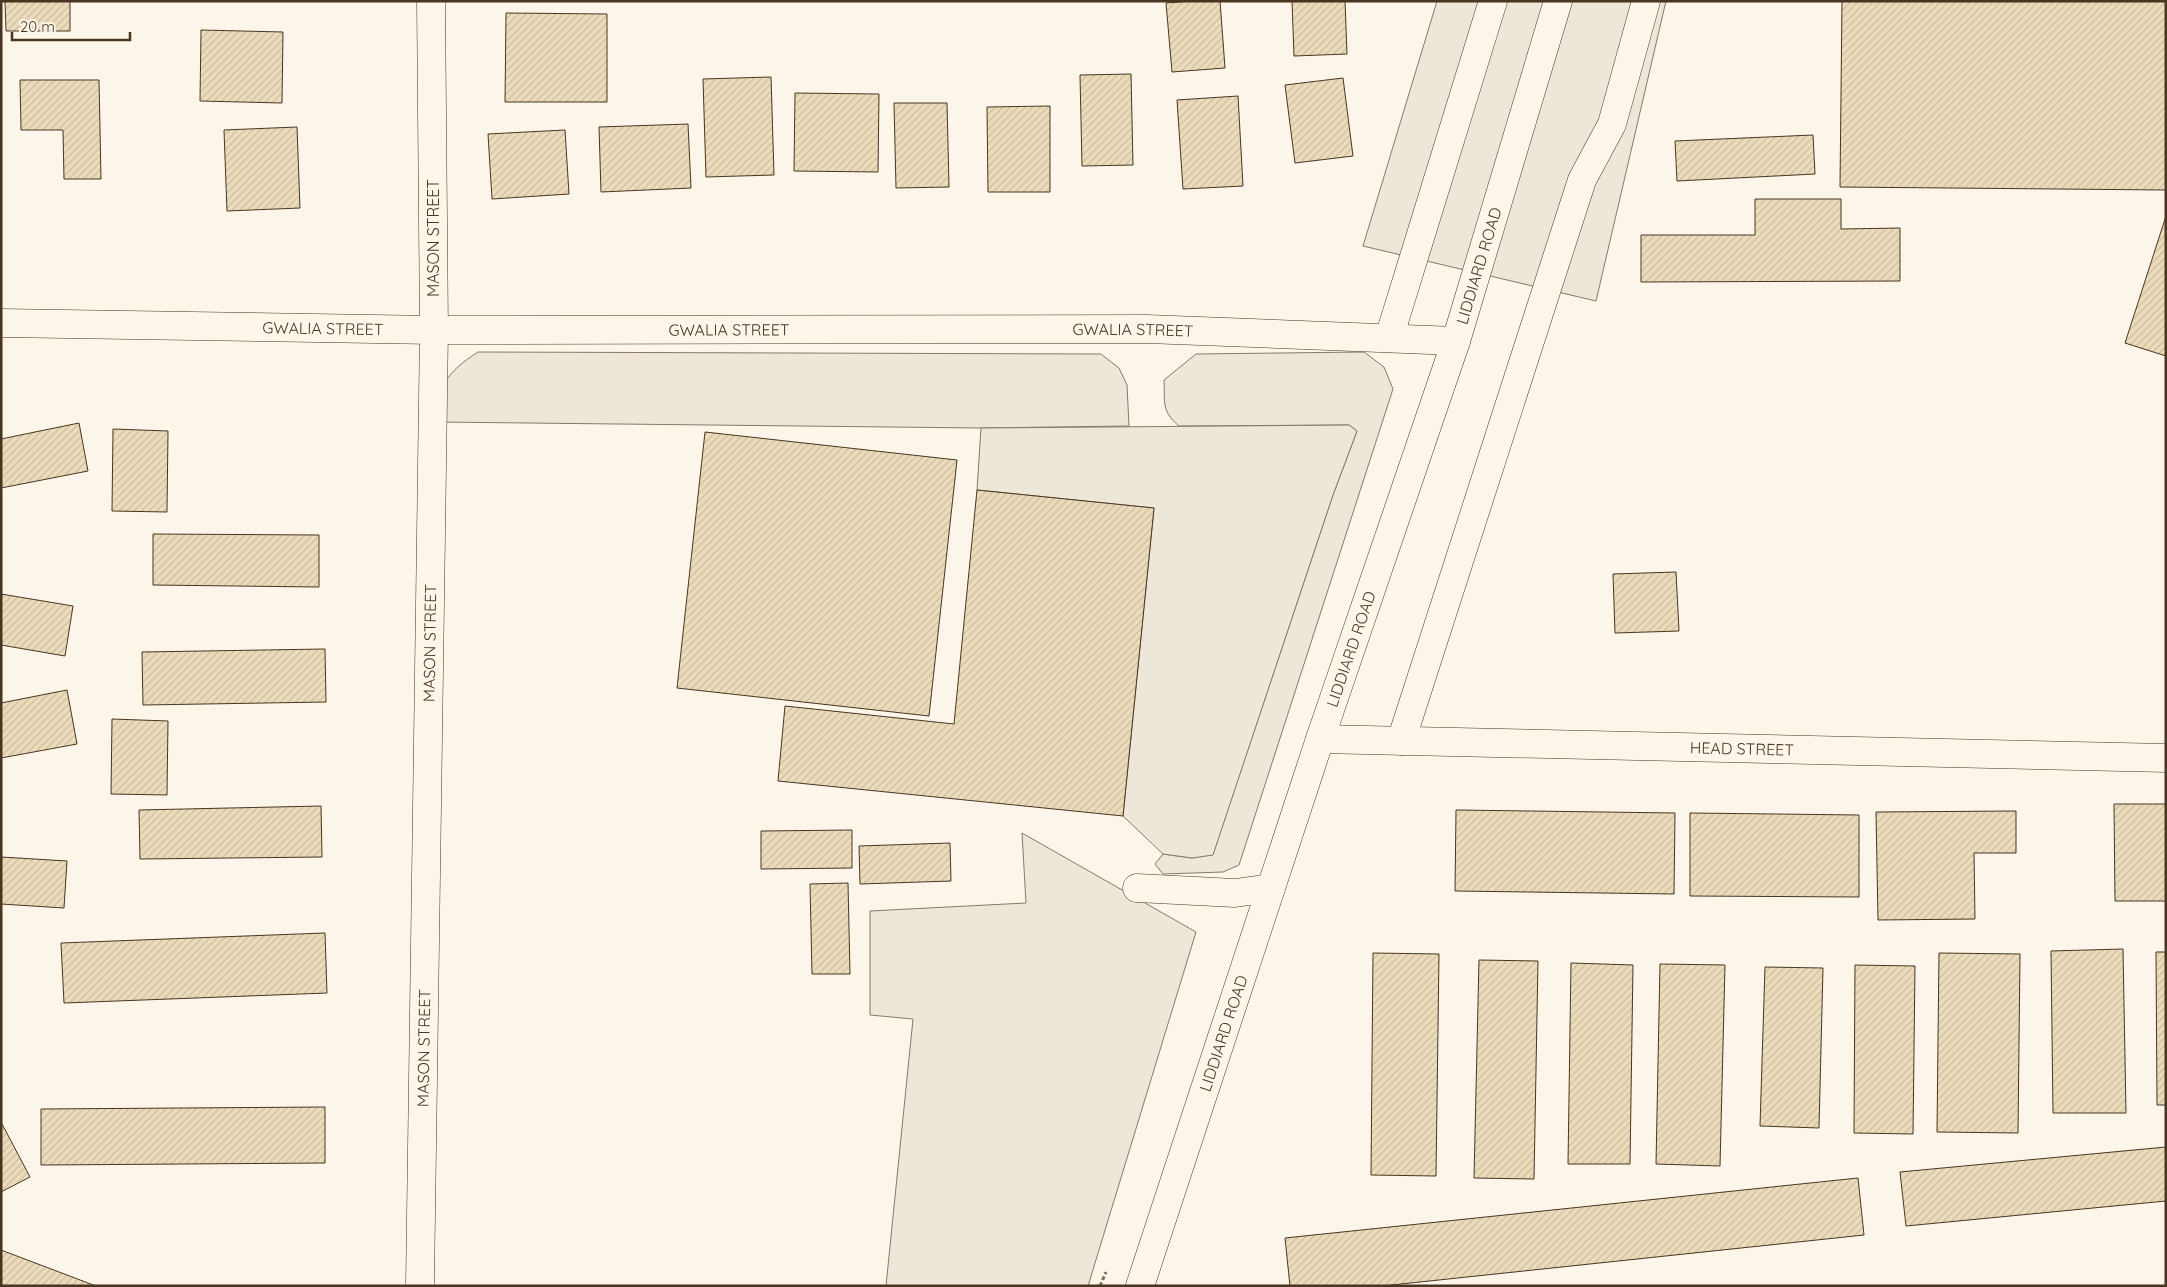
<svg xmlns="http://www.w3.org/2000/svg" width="2167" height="1287" font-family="Quicksand,sans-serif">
  <defs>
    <pattern id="building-hatch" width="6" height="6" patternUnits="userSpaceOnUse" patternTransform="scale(1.25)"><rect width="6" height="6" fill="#ecdcbc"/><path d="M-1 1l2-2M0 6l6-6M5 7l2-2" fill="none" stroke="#ccbda1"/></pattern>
  </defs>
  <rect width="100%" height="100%" fill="#fbf6e9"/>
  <path fill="#ede6d9" stroke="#887966" d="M 1437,1 L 1666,1 L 1596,301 L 1363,246 Z
    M 478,352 L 1101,354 L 1119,368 L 1127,385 L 1129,426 L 981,428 L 436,422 C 438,385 447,372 478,352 Z
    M 1364,352 L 1384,367 L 1393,389 L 1239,865 L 1223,872 L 1163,874 L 1155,864 L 1163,854 L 1192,858 L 1213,854 L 1333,495 L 1357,431 L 1349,425 L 1179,426 C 1161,411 1165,402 1164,380 L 1196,354 Z"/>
  <path fill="#ede7d9" stroke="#887966" d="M 1349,425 L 1357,431 L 1333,495 L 1213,855 L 1192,858 L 1163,854 L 1123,816 L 1154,508 L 977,490 L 981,428 Z
    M 1022,833 L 1196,932 L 1088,1286 L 886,1286 L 913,1019 L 870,1015 L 870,911 L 1026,903 Z"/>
  <path fill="url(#building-hatch)" stroke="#4a3520" d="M 5,1 L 70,1 L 70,31 L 6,31 Z
    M 1192,1 L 1220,1 L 1225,68 L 1172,72 L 1166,3 Z
    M 1292,1 L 1345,1 L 1347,54 L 1294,56 Z
    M 1842,1 L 2166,1 L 2166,190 L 1840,187 Z
    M 506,13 L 607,14 L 607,102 L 505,102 Z
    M 201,30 L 283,32 L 282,103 L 200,101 Z
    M 1131,74 L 1133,165 L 1082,166 L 1080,75 Z
    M 771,77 L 774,175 L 706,177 L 703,79 Z
    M 1343,78 L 1353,156 L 1295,163 L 1285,85 Z
    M 20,80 L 99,80 L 101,179 L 64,179 L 63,130 L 21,130 Z
    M 795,93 L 879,94 L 878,172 L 794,171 Z
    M 1238,96 L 1243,186 L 1183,189 L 1177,100 Z
    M 894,103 L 947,103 L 949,187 L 896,188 Z
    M 1050,106 L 1050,192 L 988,192 L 987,107 Z
    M 688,124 L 691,188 L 601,192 L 599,127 Z
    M 297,127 L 300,208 L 227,211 L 224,130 Z
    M 565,130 L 569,194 L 492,199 L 488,134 Z
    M 1813,135 L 1815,174 L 1677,181 L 1675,141 Z
    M 1755,199 L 1841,199 L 1841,229 L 1900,228 L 1900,281 L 1641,282 L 1641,235 L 1755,235 Z
    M 2166,216 L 2166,356 L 2125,343 Z
    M 79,423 L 88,471 L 1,488 L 1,439 Z
    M 113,429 L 168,431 L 167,512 L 112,511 Z
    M 705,432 L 957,460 L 929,716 L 677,688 Z
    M 977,490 L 1154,508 L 1123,816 L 778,781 L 785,706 L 954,724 Z
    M 153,534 L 319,535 L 319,587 L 153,585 Z
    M 1676,572 L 1679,631 L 1615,633 L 1613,574 Z
    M 1,594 L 73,606 L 65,656 L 1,645 Z
    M 325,649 L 326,702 L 143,705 L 142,652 Z
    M 67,690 L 77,744 L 1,758 L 1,703 Z
    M 112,719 L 168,721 L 167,795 L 111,794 Z
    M 2114,804 L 2166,804 L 2166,901 L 2115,901 Z
    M 321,806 L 322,857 L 140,859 L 139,810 Z
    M 1456,810 L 1675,813 L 1674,894 L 1455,891 Z
    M 2016,811 L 2016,853 L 1974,853 L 1975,919 L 1878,920 L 1876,812 Z
    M 1690,813 L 1859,815 L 1859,897 L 1690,896 Z
    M 852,830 L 852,868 L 761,869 L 761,831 Z
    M 950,843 L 951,881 L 860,884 L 859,846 Z
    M 1,857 L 67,861 L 64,908 L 1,904 Z
    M 848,883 L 850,974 L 812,974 L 810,884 Z
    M 325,933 L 327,993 L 64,1003 L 61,943 Z
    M 2123,949 L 2126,1113 L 2053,1113 L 2051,951 Z
    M 2156,952 L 2166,952 L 2166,1105 L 2157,1105 Z
    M 1373,953 L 1439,954 L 1436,1176 L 1371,1175 Z
    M 1939,953 L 2020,954 L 2018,1133 L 1937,1132 Z
    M 1479,960 L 1538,961 L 1534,1179 L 1474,1178 Z
    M 1571,963 L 1633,965 L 1630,1164 L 1568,1164 Z
    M 1660,964 L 1725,965 L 1720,1166 L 1656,1164 Z
    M 1855,965 L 1915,966 L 1913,1134 L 1854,1133 Z
    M 1765,967 L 1823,968 L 1819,1128 L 1760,1126 Z
    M 325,1107 L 325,1163 L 41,1165 L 41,1109 Z
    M 1,1122 L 30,1177 L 1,1192 Z
    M 2166,1147 L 2166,1201 L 1906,1226 L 1900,1172 Z
    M 1858,1178 L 1864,1235 L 1382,1286 L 1290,1286 L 1285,1238 Z
    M 1,1250 L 96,1286 L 1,1286 Z"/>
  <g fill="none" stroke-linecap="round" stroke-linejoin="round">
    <defs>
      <g id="minor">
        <path id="s1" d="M 1,323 L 434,330 L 1147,329 L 1456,341"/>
        <path d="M 1389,338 L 1493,1"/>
        <path id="s2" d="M 1320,739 L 2166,758"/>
        <path d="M 1401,741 L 1582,180 L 1612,124 L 1646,1"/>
        <path d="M 1137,888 L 1235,893 L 1271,888"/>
        <path id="s3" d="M 420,1284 L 434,330 L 431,1"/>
        <path id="s4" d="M 1140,1286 L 1320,739 L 1456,341 L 1558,1"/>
      </g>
    </defs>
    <use href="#minor" stroke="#4a3520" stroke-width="29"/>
    <path stroke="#7f6f5c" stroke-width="3" stroke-dasharray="4 2.5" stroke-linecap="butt" d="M 1100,1286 L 1106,1272"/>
    <use href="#minor" stroke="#fbf6e9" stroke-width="28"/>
  </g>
  <g text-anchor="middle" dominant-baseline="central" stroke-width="4" stroke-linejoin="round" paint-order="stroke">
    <g font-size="16" fill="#4a3520" stroke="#fbf6e9">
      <text transform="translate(433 238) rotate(-90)">MASON STREET</text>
      <text stroke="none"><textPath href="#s4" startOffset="1075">LIDDIARD ROAD</textPath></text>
      <text stroke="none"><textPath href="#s1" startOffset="322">GWALIA STREET</textPath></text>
      <text stroke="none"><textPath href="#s1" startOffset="728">GWALIA STREET</textPath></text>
      <text stroke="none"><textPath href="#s1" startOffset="1132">GWALIA STREET</textPath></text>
      <text stroke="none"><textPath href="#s3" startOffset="641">MASON STREET</textPath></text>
      <text stroke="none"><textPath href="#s4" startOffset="671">LIDDIARD ROAD</textPath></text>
      <text stroke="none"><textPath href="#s2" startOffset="422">HEAD STREET</textPath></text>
      <text stroke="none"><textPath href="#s4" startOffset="266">LIDDIARD ROAD</textPath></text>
      <text stroke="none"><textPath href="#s3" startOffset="236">MASON STREET</textPath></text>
    </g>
  </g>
  <rect width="2167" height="1287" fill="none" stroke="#4a3520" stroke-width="5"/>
  <path d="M12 32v8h118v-8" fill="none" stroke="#4a3520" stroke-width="2.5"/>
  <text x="20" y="32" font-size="15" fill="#4a3520" stroke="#fbf6e9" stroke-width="4" paint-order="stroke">20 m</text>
</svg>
